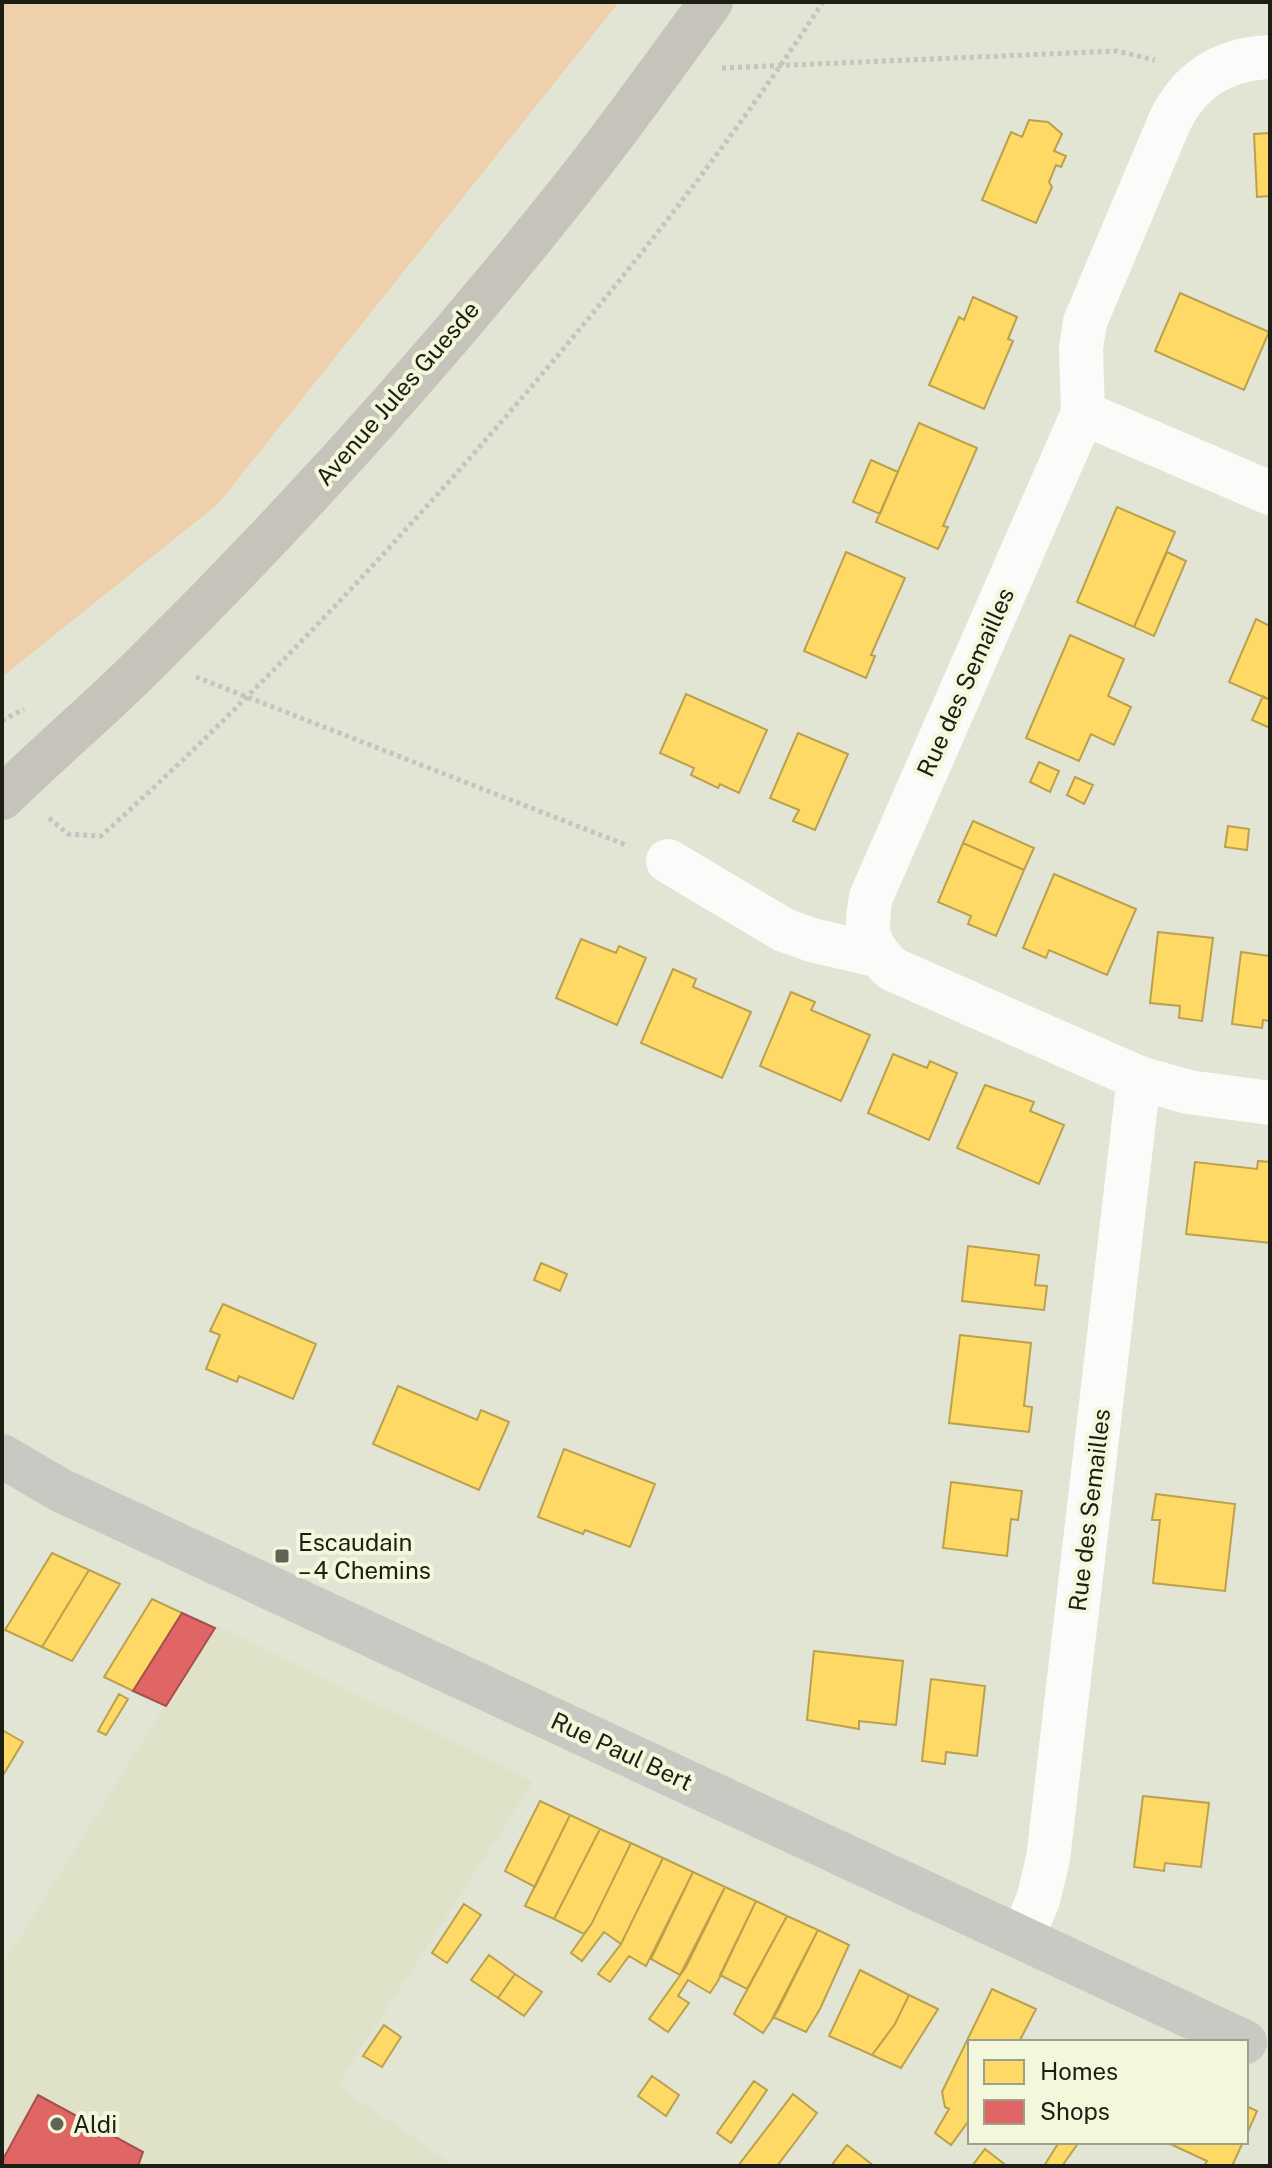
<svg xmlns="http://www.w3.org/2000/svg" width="1272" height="2168" font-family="'Public Sans',sans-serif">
  <rect width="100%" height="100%" fill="#e2e4d4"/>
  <path fill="#dfe2c8" d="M 216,1625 L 533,1782 L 337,2086 L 455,2166 L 2,2166 L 2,1966 Z"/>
  <path fill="#efd0ac" d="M 2,2 L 619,2 L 218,504 L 2,677 Z"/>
  <path fill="#ffd966" stroke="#bba14d" stroke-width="2" d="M 1029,120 L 1048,122 L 1062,134 L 1054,151 L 1066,156 L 1061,167 L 1056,165 L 1049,182 L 1052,187 L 1036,223 L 982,200 L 1011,132 L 1022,137 Z
    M 1270,133 L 1270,196 L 1257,197 L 1254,134 Z
    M 1180,293 L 1269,332 L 1244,390 L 1155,351 Z
    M 973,297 L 1017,317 L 1008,339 L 1013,341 L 984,409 L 929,385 L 959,317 L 964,320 Z
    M 919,423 L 977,448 L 943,526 L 948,527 L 938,549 L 876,522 Z
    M 871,460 L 898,472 L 880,514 L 853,502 Z
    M 1117,507 L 1175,532 L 1134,627 L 1077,602 Z
    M 846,552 L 905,578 L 871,655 L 875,656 L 866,678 L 804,651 Z
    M 1167,552 L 1186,561 L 1154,636 L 1134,627 Z
    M 1256,619 L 1270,626 L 1270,700 L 1229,682 Z
    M 1070,635 L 1124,659 L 1108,696 L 1131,707 L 1114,745 L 1091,734 L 1079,761 L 1026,738 Z
    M 686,694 L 767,730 L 739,793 L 720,784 L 718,788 L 691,775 L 694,768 L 660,753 Z
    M 1263,696 L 1270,700 L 1270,728 L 1252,720 Z
    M 798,733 L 848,754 L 815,830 L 793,821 L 799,810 L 770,798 Z
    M 1039,762 L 1059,771 L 1050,792 L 1030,782 Z
    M 1075,777 L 1093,785 L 1084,804 L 1067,795 Z
    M 973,821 L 1034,848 L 1024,870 L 963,843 Z
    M 1228,826 L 1249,829 L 1247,850 L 1225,847 Z
    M 963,843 L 1024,870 L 996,936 L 968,924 L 971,916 L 938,902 Z
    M 1054,874 L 1136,909 L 1107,975 L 1049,950 L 1046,958 L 1023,948 Z
    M 1158,932 L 1213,938 L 1202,1021 L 1179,1018 L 1180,1006 L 1150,1003 Z
    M 581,939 L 616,953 L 619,946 L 646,958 L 617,1025 L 556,998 Z
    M 1241,952 L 1270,956 L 1270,1021 L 1263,1020 L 1262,1028 L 1232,1024 Z
    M 673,969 L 696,979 L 693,987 L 751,1012 L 722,1078 L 641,1043 Z
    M 791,992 L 815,1002 L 811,1010 L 870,1035 L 841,1101 L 760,1066 Z
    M 893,1054 L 927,1068 L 930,1061 L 957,1073 L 929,1140 L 868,1113 Z
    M 985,1085 L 1034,1102 L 1030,1111 L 1064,1125 L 1039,1184 L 957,1148 Z
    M 1258,1161 L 1270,1162 L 1270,1243 L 1186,1234 L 1195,1162 L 1257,1169 Z
    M 968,1246 L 1039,1255 L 1035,1285 L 1047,1286 L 1044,1310 L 962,1301 Z
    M 541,1263 L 567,1274 L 560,1291 L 534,1280 Z
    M 223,1304 L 316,1344 L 293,1399 L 239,1376 L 237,1382 L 206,1369 L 220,1335 L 210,1331 Z
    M 960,1335 L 1031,1343 L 1024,1406 L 1032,1407 L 1029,1432 L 949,1423 Z
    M 398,1386 L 477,1420 L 481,1410 L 509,1422 L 479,1490 L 373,1444 Z
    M 564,1449 L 655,1484 L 630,1547 L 585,1530 L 583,1534 L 538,1517 Z
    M 951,1482 L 1022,1491 L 1018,1520 L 1011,1519 L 1007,1556 L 943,1548 Z
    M 1156,1494 L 1235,1504 L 1225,1591 L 1153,1583 L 1160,1520 L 1152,1520 Z
    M 52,1553 L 89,1570 L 42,1647 L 5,1630 Z
    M 89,1570 L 120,1584 L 72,1661 L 42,1647 Z
    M 152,1599 L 182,1613 L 133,1691 L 104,1677 Z
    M 814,1651 L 903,1661 L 896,1725 L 859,1721 L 859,1729 L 807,1720 Z
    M 931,1679 L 985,1686 L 977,1756 L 946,1752 L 945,1764 L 922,1761 Z
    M 119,1694 L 128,1699 L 106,1735 L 98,1731 Z
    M 2,1730 L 23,1742 L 2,1777 Z
    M 1143,1796 L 1209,1803 L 1201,1867 L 1165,1863 L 1164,1871 L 1134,1867 Z
    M 540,1801 L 570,1815 L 535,1887 L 505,1871 Z
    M 570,1815 L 600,1829 L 554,1919 L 525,1906 Z
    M 600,1829 L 631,1843 L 592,1923 L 584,1934 L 554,1919 Z
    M 631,1843 L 663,1858 L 621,1944 L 604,1932 L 582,1961 L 571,1953 L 592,1923 Z
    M 663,1858 L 693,1872 L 646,1966 L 629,1956 L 610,1982 L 598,1974 L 621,1944 Z
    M 693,1872 L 725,1887 L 680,1975 L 651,1959 Z
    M 725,1887 L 756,1901 L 718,1981 L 710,1993 L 688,1980 L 678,1996 L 689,2003 L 668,2032 L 649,2019 L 686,1967 Z
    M 756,1901 L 787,1916 L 747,1989 L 720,1975 Z
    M 464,1904 L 481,1915 L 447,1963 L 432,1953 Z
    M 787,1916 L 818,1930 L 777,2012 L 763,2033 L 734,2014 Z
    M 818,1930 L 849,1945 L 820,2009 L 806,2032 L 773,2017 Z
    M 489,1955 L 515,1974 L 498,1998 L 471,1980 Z
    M 860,1970 L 909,1995 L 895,2024 L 872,2055 L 829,2036 Z
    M 515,1974 L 542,1992 L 524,2016 L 498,1998 Z
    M 992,1989 L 1036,2009 L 1019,2042 L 970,2042 L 970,2119 L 951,2145 L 935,2133 L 949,2109 L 945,2107 L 942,2092 Z
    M 909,1995 L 938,2009 L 901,2068 L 872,2055 L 895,2024 Z
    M 384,2025 L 401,2037 L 382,2067 L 363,2056 Z
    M 652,2076 L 679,2095 L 666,2116 L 638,2096 Z
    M 754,2081 L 767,2090 L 731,2143 L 717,2133 Z
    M 793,2094 L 817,2113 L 777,2166 L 738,2166 Z
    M 1246,2106 L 1257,2111 L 1246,2136 Z
    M 1059,2142 L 1079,2142 L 1062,2166 L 1044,2166 Z
    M 1166,2142 L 1243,2142 L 1232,2166 L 1204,2166 L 1207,2161 Z
    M 847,2145 L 874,2166 L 831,2166 Z
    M 985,2149 L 1003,2163 L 1006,2166 L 972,2166 Z"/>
  <path fill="#e06666" stroke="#a6504d" stroke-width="2" d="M 182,1613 L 215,1628 L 166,1706 L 133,1691 Z
    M 38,2095 L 143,2152 L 138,2166 L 2,2166 L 2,2161 Z"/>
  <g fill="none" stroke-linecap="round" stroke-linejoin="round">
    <path stroke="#c4c5c0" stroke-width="5" stroke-dasharray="4 4" stroke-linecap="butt" d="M 722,68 L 1117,51 L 1155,60
      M 196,677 L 626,845
      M 2,721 L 24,709
      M 49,818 L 68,834 L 101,836 C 234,716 358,585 476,451 C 600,309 720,160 823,2"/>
    <path stroke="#fbfbf9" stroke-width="44" d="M 1083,413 L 1270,493
      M 668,861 L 784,930 L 812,940 L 876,955
      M 1139,1078 L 1188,1092 L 1270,1103
      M 1022,1938 L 1038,1900 L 1048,1859 L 1139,1078 L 892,969 C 866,945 865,931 871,897 L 1083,413 L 1081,348 L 1085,322 L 1169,123 C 1189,80 1223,59 1270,57"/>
    <path stroke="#c9c8c3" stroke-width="44" d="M 2,1456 L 60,1490 L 1245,2042"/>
    <path stroke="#c6c4ba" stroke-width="44" d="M 2,798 C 51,750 104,706 152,657 C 305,505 451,342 584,173 C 628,117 669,59 711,2"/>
  </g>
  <g fill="#626357" stroke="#f3f7db" stroke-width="3">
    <rect x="274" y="1548" width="16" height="16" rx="4"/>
    <circle cx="57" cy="2124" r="8"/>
  </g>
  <g text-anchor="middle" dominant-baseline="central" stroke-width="8" stroke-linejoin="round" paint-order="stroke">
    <g font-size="24" fill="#1d1e14" stroke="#f3f7db">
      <text transform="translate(397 393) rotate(-49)">Avenue Jules Guesde</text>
      <text transform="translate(965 682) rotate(-66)">Rue des Semailles</text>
      <text transform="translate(1089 1510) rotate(-83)">Rue des Semailles</text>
      <text transform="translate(622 1751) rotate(25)">Rue Paul Bert</text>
    </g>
    <g font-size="24" fill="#1d1e14" stroke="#f3f7db" text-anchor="start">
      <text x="298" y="1542">Escaudain<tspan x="298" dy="28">– 4 Chemins</tspan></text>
      <text x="73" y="2124">Aldi</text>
    </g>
  </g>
  <rect width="1272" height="2168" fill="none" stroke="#1d1e14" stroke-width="8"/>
  <rect x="968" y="2040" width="280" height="104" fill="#f3f7db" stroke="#9da08b" stroke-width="2"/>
  <rect x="984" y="2060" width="40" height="24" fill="#ffd966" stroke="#9da08b" stroke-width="2"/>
  <text x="1040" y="2080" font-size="24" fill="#1d1e14">Homes</text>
  <rect x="984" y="2100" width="40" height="24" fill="#e06666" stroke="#9da08b" stroke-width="2"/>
  <text x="1040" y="2120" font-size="24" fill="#1d1e14">Shops</text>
</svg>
